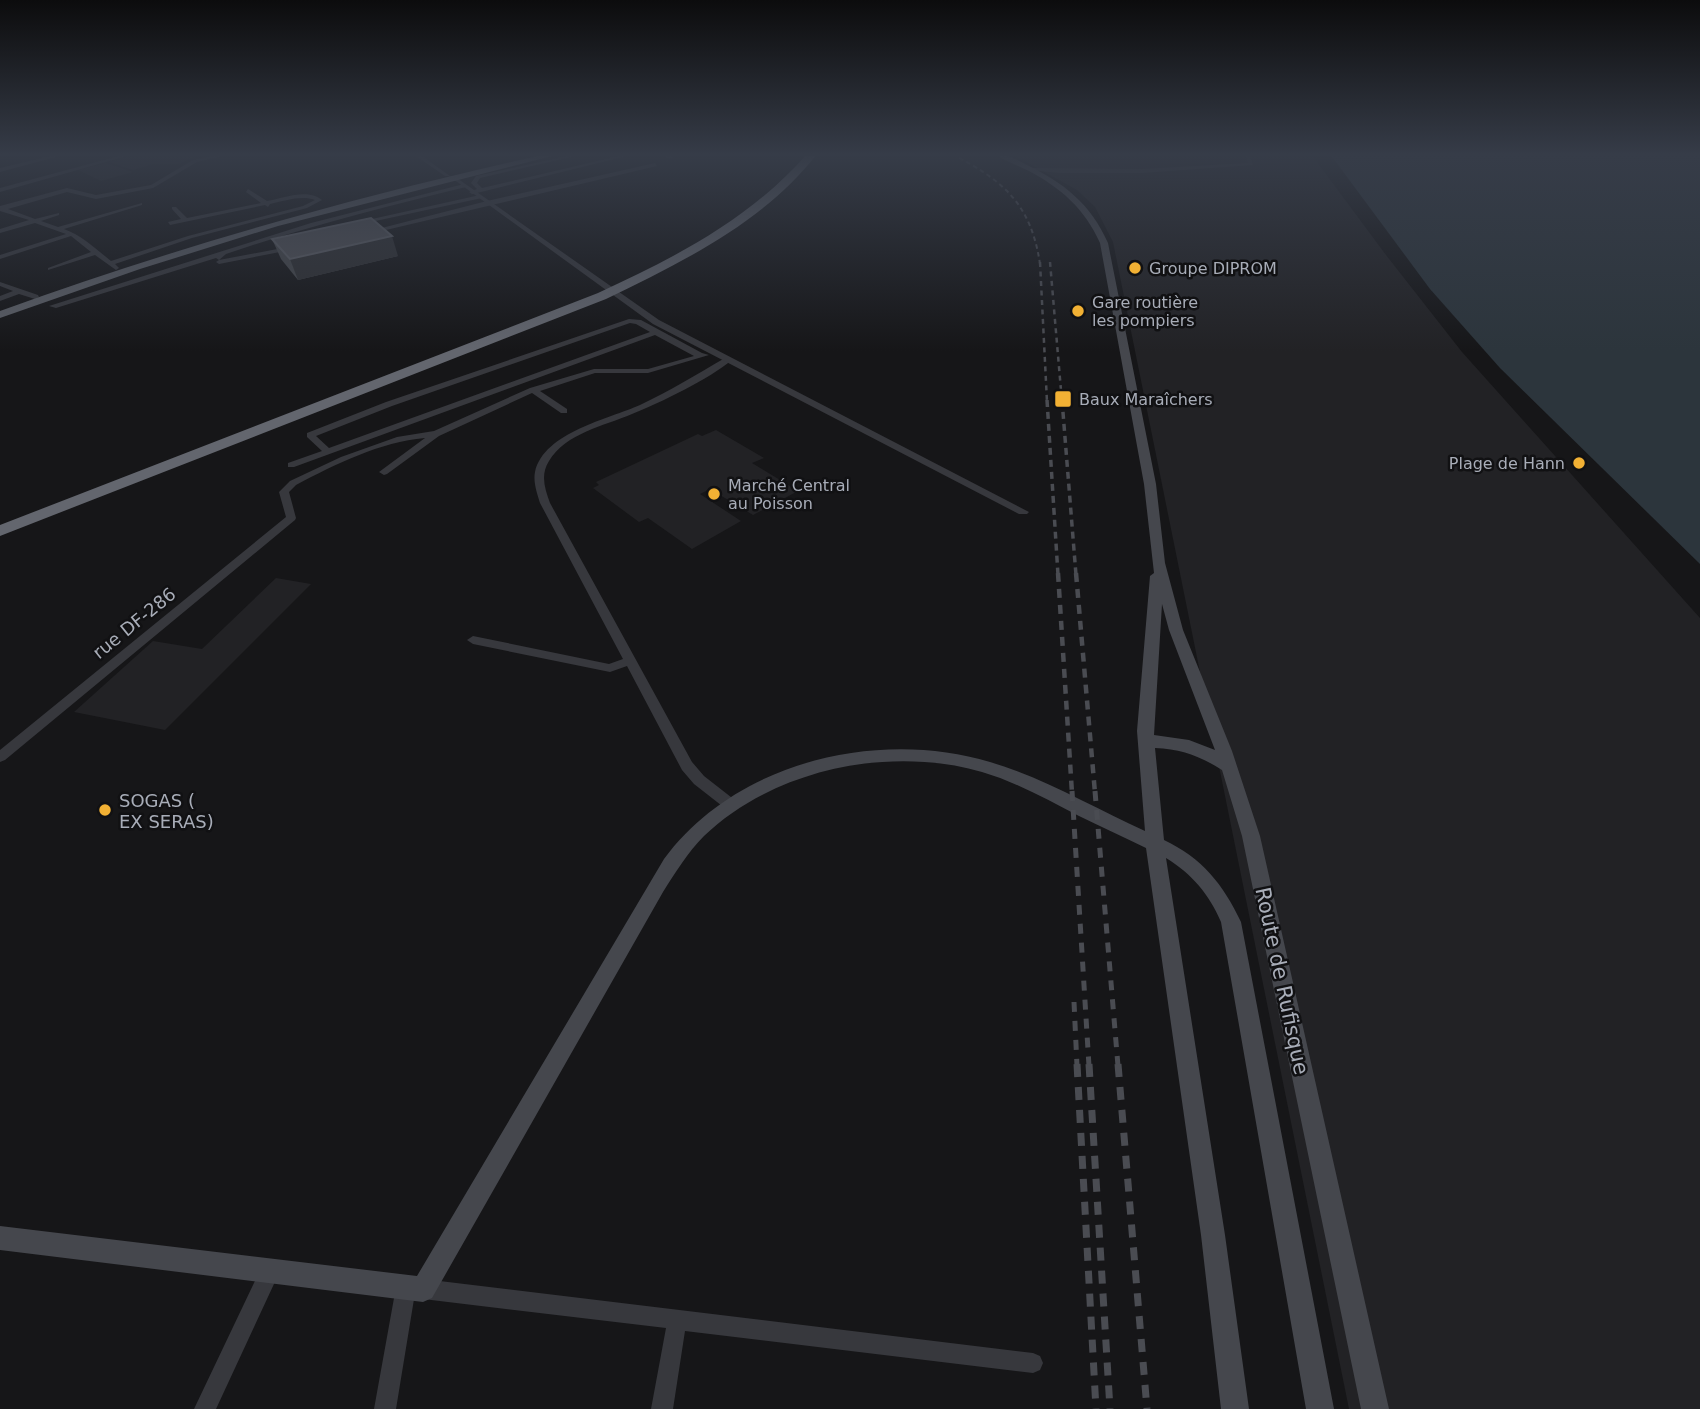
<svg xmlns="http://www.w3.org/2000/svg" width="1700" height="1409" font-family="'DejaVu Sans',sans-serif">
  <rect width="100%" height="100%" fill="#161618"/>
  <path fill="#222225" d="M 140,154 L 200,154 L 179,164 L 153,164 L 133,170 L 109,162 Z
    M 1012,154 L 1311,154 L 1386,255 L 1462,352 L 1700,618 L 1700,1409 L 1349,1409 L 1113,242 L 1095,207 L 1077,190 Z
    M 106,163 L 133,172 L 101,181 L 78,170 Z
    M 716,430 L 764,458 L 752,463 L 798,491 L 753,515 L 710,489 L 700,494 L 741,521 L 692,549 L 648,518 L 639,522 L 593,488 L 599,485 L 596,482 L 698,434 L 702,436 Z
    M 276,578 L 311,584 L 165,730 L 74,712 L 153,641 L 202,649 Z"/>
  <path fill="#2c353c" d="M 1330,154 L 1700,154 L 1700,564 L 1500,368 L 1430,289 Z"/>
  <g fill="none" stroke-linecap="round" stroke-linejoin="round">
    <path fill="#37383d" fill-rule="evenodd" d="M 59,154 L 67,154 L 0,172 L 0,168 Z
      M 222,154 L 231,154 L 197,162 L 153,188 L 96,199 L 67,192 L 8,209 L 35,219 L 59,213 L 59,215 L 41,221 L 58,227 L 142,203 L 142,205 L 64,229 C 83,236 97,250 111,261 L 188,236 L 303,206 L 315,200 C 301,195 285,201 270,204 L 268,207 L 265,205 L 170,225 L 168,222 L 181,219 L 172,209 L 172,207 L 176,207 L 187,218 L 261,203 L 246,192 L 248,189 L 267,201 C 284,198 307,188 322,200 L 307,208 L 192,238 L 115,264 L 119,268 L 116,270 L 95,255 L 48,270 L 48,268 L 91,252 L 71,236 L 0,259 L 0,255 L 66,234 L 35,223 L 0,233 L 0,229 L 29,220 L 0,211 L 0,206 L 67,188 L 96,195 L 151,185 L 193,160 Z
      M 576,154 L 584,154 L 480,178 L 477,183 L 482,188 L 627,154 L 635,154 L 481,192 L 472,194 L 469,192 L 477,189 L 471,183 L 476,176 Z
      M 658,154 L 665,154 L 674,157 L 671,159 Z
      M 1245,154 L 1249,154 L 1253,165 L 1142,173 L 1060,173 L 1029,170 L 1032,168 L 1142,169 L 1248,163 Z
      M 655,163 L 657,166 L 369,234 L 366,232 L 487,201 Z
      M 464,184 L 466,187 C 385,207 305,227 226,254 L 219,260 L 293,246 L 296,248 L 295,249 L 219,264 L 216,262 L 219,260 L 216,258 L 56,308 L 49,306 L 311,223 Z
      M 480,195 L 482,198 L 357,225 L 354,223 Z
      M 0,282 L 38,295 L 39,297 L 35,299 L 19,294 L 0,301 L 0,296 L 13,291 L 0,286 Z
      M 629,319 L 641,320 L 702,353 L 709,355 L 648,373 L 595,373 L 540,391 L 567,409 L 567,413 L 561,413 L 532,393 L 439,436 L 387,474 L 384,475 L 379,472 L 425,438 C 380,442 336,464 296,485 L 289,492 L 296,518 L 295,520 L 5,760 L 0,762 L 0,750 L 286,517 L 279,492 L 290,481 L 341,457 L 397,437 L 434,431 L 530,388 L 594,369 L 648,369 L 694,356 L 655,335 L 294,467 L 288,467 L 288,463 L 322,451 L 307,437 L 307,433 L 386,402 ZM 630,323 L 636,324 L 650,332 L 329,448 L 316,436 L 392,406 Z
      M 725,358 L 732,360 C 709,379 660,403 632,414 C 604,426 566,433 549,461 C 540,475 545,489 550,503 L 692,762 L 704,776 L 736,801 L 738,805 L 736,809 L 731,810 L 726,809 L 694,784 L 682,770 L 627,666 L 610,672 L 473,644 L 467,640 L 473,636 L 609,664 L 623,659 L 540,503 C 537,493 533,482 535,472 C 544,432 609,419 640,405 C 670,391 697,374 725,358 Z
      M 270,1261 L 277,1264 L 280,1271 L 216,1409 L 194,1409 L 263,1264 Z
      M 406,1277 L 413,1280 L 415,1285 L 416,1282 L 423,1279 L 1033,1353 L 1040,1356 L 1043,1363 L 1040,1370 L 1033,1373 L 685,1331 L 673,1409 L 651,1409 L 666,1328 L 423,1299 L 416,1296 L 415,1293 L 396,1409 L 374,1409 L 396,1287 L 399,1280 Z"/>
    <path fill="#37383d" fill-rule="evenodd" d="M 126,154 L 134,154 L 0,192 L 0,188 Z
      M 413,154 L 419,154 L 450,176 L 454,176 L 659,320 L 1029,512 L 1027,514 L 1019,514 L 653,324 L 449,176 L 445,176 Z"/>
    <path fill="#45474d" fill-rule="evenodd" d="M 995,154 C 1006,153 1015,159 1025,164 C 1063,182 1091,204 1108,243 L 1156,484 L 1165,563 L 1183,630 L 1232,751 L 1260,836 L 1389,1409 L 1361,1409 L 1242,836 L 1222,770 C 1200,756 1181,749 1155,748 L 1164,840 C 1202,858 1223,884 1241,922 L 1334,1409 L 1306,1409 L 1221,922 C 1209,894 1192,874 1166,858 L 1225,1235 L 1249,1409 L 1221,1409 L 1201,1235 L 1146,848 C 1124,837 1101,827 1079,816 C 1048,800 1016,782 982,772 C 890,745 774,769 704,836 C 688,852 675,873 663,892 L 432,1298 L 423,1302 L 0,1250 L 0,1226 L 417,1276 L 664,859 C 735,762 878,728 990,762 C 1044,778 1094,808 1145,831 L 1137,731 L 1150,576 L 1154,573 L 1144,484 L 1100,243 C 1085,209 1061,188 1029,171 C 1017,165 1005,161 995,154 ZM 1162,604 L 1169,630 L 1215,750 L 1189,740 L 1154,735 Z"/>
    <path fill="#5b5e65" fill-rule="evenodd" d="M 547,154 L 560,154 L 278,226 L 140,269 L 0,318 L 0,311 C 179,246 361,195 547,154 Z"/>
    <path fill="#63666e" fill-rule="evenodd" d="M 807,154 L 817,154 C 763,223 684,261 606,299 L 0,536 L 0,525 L 598,293 C 676,257 750,219 807,154 Z"/>
    <path stroke="#4a4c52" stroke-width="2" stroke-dasharray="4.5 3.5" stroke-linecap="butt" d="M 952,154 C 1004,181 1031,204 1040,264"/>
    <path stroke="#4a4c52" stroke-width="2.5" stroke-dasharray="5 4.5" stroke-linecap="butt" d="M 1040,262 L 1047,402
      M 1050,262 L 1062,402"/>
    <path stroke="#4a4c52" stroke-width="3.5" stroke-dasharray="7 5" stroke-linecap="butt" d="M 1047,400 L 1058,575
      M 1062,400 L 1076,575"/>
    <path stroke="#4a4c52" stroke-width="4.5" stroke-dasharray="9 7" stroke-linecap="butt" d="M 1058,573 L 1072,793
      M 1076,573 L 1095,793"/>
    <path stroke="#4a4c52" stroke-width="5" stroke-dasharray="10 9" stroke-linecap="butt" d="M 1072,791 L 1089,1066
      M 1095,791 L 1118,1066
      M 1074,1002 L 1077,1066"/>
    <path stroke="#4a4c52" stroke-width="7" stroke-dasharray="13 10" stroke-linecap="butt" d="M 1077,1064 L 1096,1409
      M 1089,1064 L 1110,1409
      M 1118,1064 L 1147,1409"/>
  </g>
  <path fill="#47494d" d="M 272,239 L 398,256 L 298,280 L 281,259 Z"/>
  <path fill="#2f3033" d="M 392,236 L 398,256 L 298,280 L 290,259 Z"/>
  <path fill="#525359" stroke="#5f6168" stroke-width="2" d="M 371,218 L 392,236 L 290,259 L 272,239 Z"/>
  <linearGradient id="sky" x2="0" y2="1"><stop stop-color="#0c0c0d"/><stop offset="0.44" stop-color="#363c48"/><stop offset="1" stop-color="#363c48" stop-opacity="0"/></linearGradient>
  <rect width="1700" height="351" fill="url(#sky)"/>
  <g fill="#f2b134" stroke="#111113" stroke-width="2.5">
    <circle cx="1135" cy="268" r="7"/>
    <circle cx="1078" cy="311" r="7"/>
    <rect x="1054" y="390" width="18" height="18" rx="3.5"/>
    <circle cx="1579" cy="463" r="7"/>
    <circle cx="714" cy="494" r="7"/>
    <circle cx="105" cy="810" r="7"/>
  </g>
  <g text-anchor="middle" dominant-baseline="central" stroke-width="5" stroke-linejoin="round" paint-order="stroke">
    <g font-size="16" fill="#a8adb8" stroke="#111113" text-anchor="start">
      <text x="1149" y="268">Groupe DIPROM</text>
      <text x="1092" y="302">Gare routière<tspan x="1092" dy="18">les pompiers</tspan></text>
      <text x="1079" y="399">Baux Maraîchers</text>
      <text x="1565" y="463" text-anchor="end">Plage de Hann</text>
      <text x="728" y="485">Marché Central<tspan x="728" dy="18">au Poisson</tspan></text>
    </g>
    <g font-size="18" fill="#a8adb8" stroke="#111113">
      <text transform="translate(134 623) rotate(-39)">rue DF-286</text>
    </g>
    <g font-size="18" fill="#a8adb8" stroke="#111113" text-anchor="start">
      <text x="119" y="800">SOGAS (<tspan x="119" dy="21">EX SERAS)</tspan></text>
    </g>
    <g font-size="21" fill="#a8adb8" stroke="#111113">
      <text transform="translate(1282 981) rotate(78)">Route de Rufisque</text>
    </g>
  </g>
</svg>
